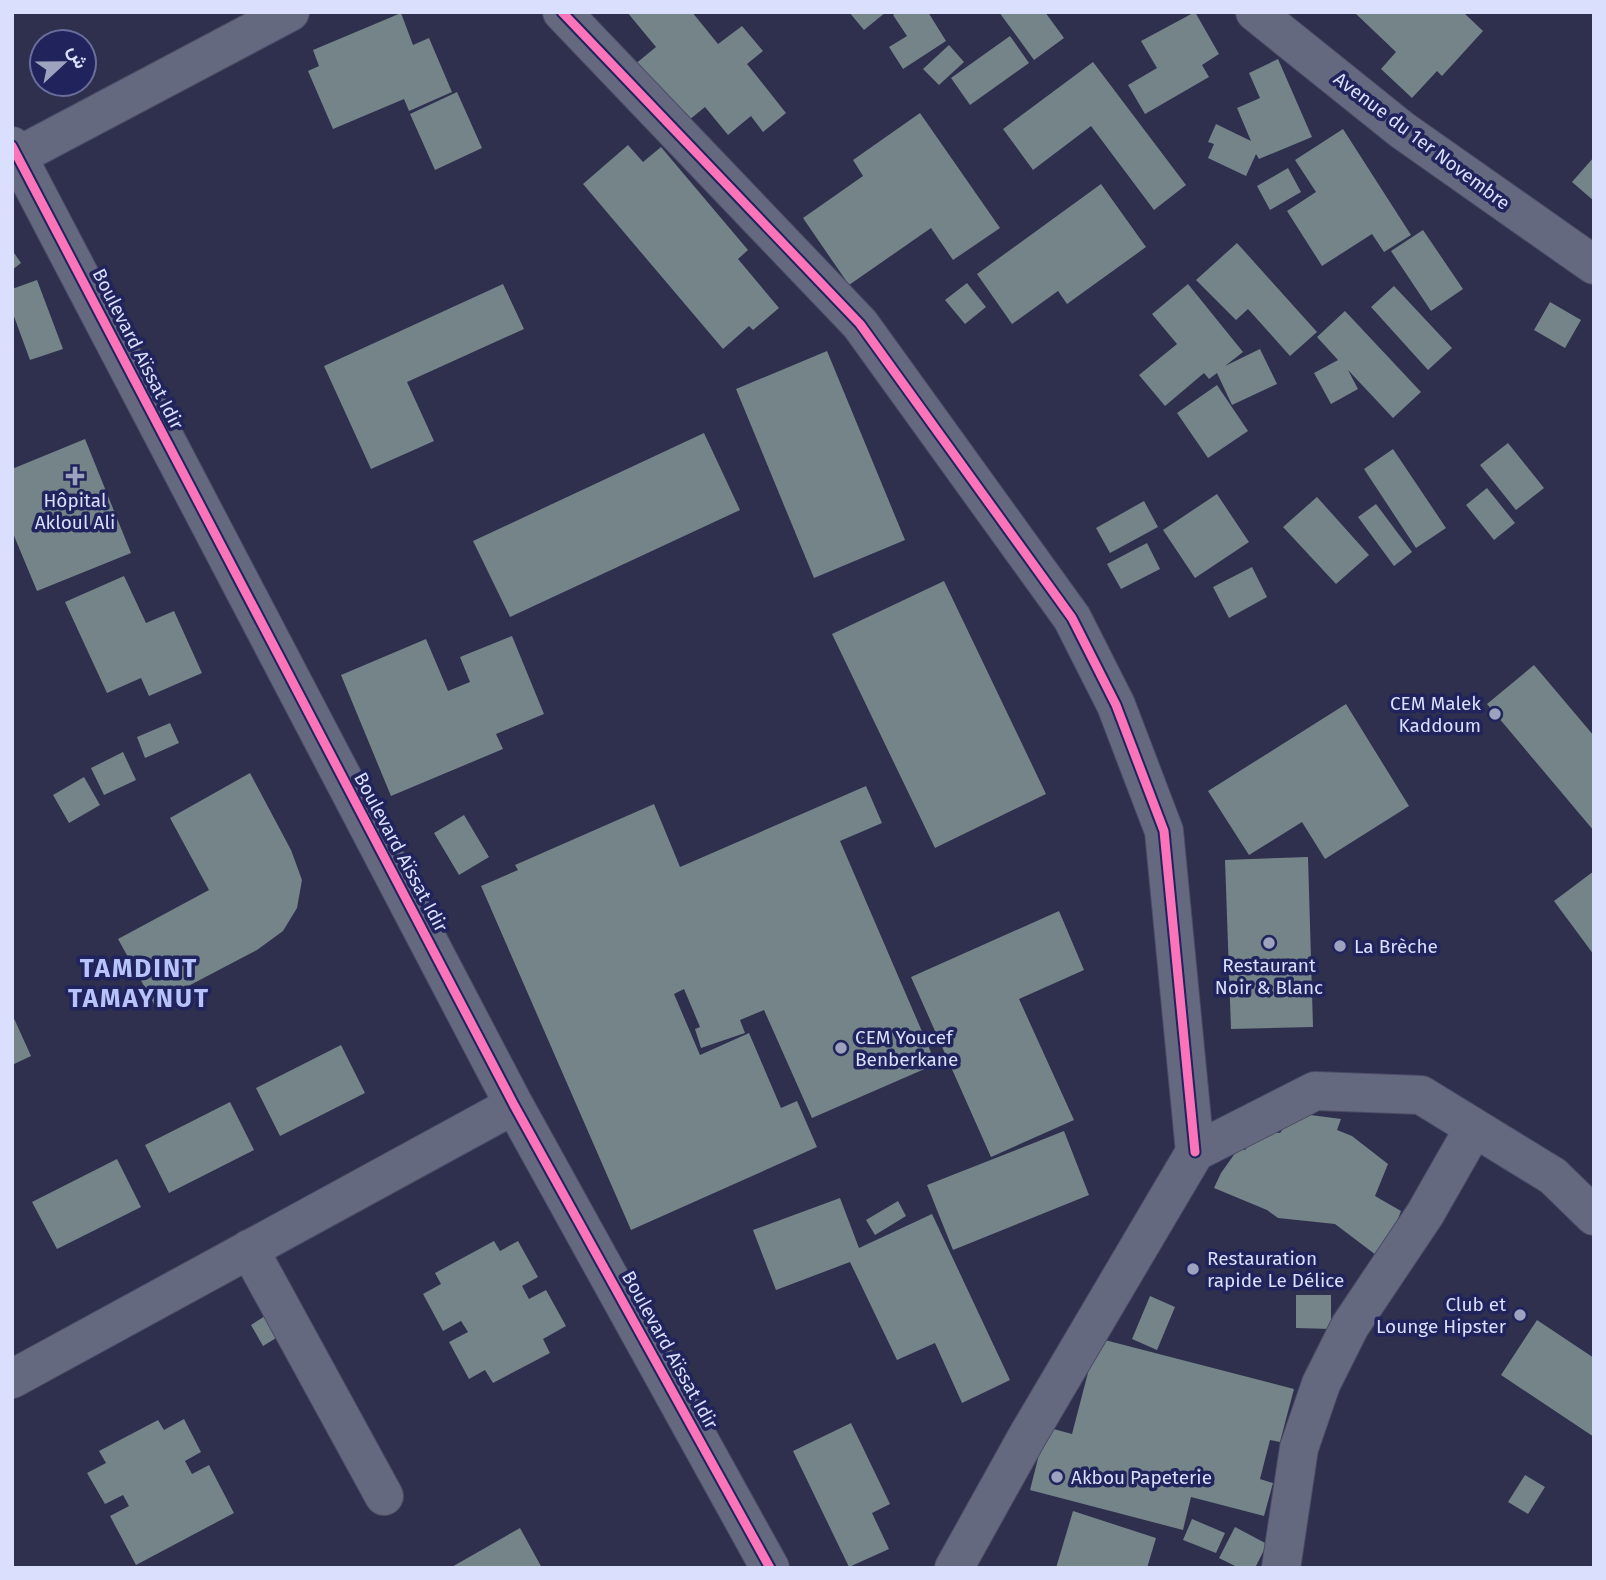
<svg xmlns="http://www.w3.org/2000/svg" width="1606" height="1580" font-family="'Fira Sans',Vazirmatn,sans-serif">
  <rect width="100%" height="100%" fill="#2e304e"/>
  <path fill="#748488" d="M 627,12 L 692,12 L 718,44 L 742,26 L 763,51 L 747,64 L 786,113 L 763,132 L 751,116 L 728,135 L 705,107 L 683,125 L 634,65 L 656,47 Z
    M 849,12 L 886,12 L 864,30 Z
    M 897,12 L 928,12 L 946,41 L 903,69 L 889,47 L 907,36 L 893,15 Z
    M 999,12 L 1045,12 L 1064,38 L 1034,60 Z
    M 1195,12 L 1219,54 L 1202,65 L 1209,77 L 1145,114 L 1128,85 L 1157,68 L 1141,41 Z
    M 1354,12 L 1463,12 L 1483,31 L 1442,76 L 1437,71 L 1412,98 L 1381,69 L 1396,52 Z
    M 401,13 L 413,45 L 429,38 L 452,92 L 409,111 L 404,99 L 333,129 L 308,71 L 319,66 L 313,50 Z
    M 1010,36 L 1029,63 L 970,105 L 951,78 Z
    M 949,45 L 964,62 L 939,85 L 923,69 Z
    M 1278,59 L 1312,137 L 1259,159 L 1256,154 L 1246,176 L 1208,158 L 1214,144 L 1208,142 L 1216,124 L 1251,141 L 1237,108 L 1260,98 L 1249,73 Z
    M 1093,62 L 1186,185 L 1154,210 L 1091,126 L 1033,170 L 1003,129 Z
    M 457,92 L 482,148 L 435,170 L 410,114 Z
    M 920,113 L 1000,228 L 953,260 L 931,228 L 849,285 L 803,218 L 863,176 L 853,160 Z
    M 1343,129 L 1411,235 L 1384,252 L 1372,234 L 1322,266 L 1287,211 L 1316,192 L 1295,160 Z
    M 628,145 L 643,162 L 661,147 L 748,250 L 738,259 L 779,308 L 753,330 L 749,326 L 723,349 L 583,184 Z
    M 1594,157 L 1594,201 L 1572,182 Z
    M 1288,168 L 1301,192 L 1270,210 L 1257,186 Z
    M 1101,184 L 1146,247 L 1067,304 L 1058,291 L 1012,324 L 977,274 Z
    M 1423,230 L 1463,289 L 1431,311 L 1391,251 Z
    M 1237,243 L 1317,332 L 1290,356 L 1248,309 L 1236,320 L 1196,280 Z
    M 12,250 L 21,263 L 12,270 Z
    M 37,280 L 63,349 L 30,360 L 12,311 L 12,289 Z
    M 967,283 L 986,307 L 965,324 L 945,300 Z
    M 503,284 L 524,329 L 407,382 L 434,441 L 371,469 L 324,366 Z
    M 1188,284 L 1243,352 L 1225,366 L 1260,349 L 1277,384 L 1232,405 L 1217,373 L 1209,379 L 1204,373 L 1165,406 L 1139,375 L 1177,344 L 1152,314 Z
    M 1394,286 L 1452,348 L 1428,370 L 1371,307 Z
    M 1550,302 L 1581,320 L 1565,348 L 1534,330 Z
    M 1345,311 L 1421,392 L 1393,418 L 1348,370 L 1358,389 L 1331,404 L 1314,373 L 1338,360 L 1317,337 Z
    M 827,351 L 905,540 L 814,578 L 736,389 Z
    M 1217,385 L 1248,431 L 1208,458 L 1177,413 Z
    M 704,433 L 740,510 L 510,617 L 473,541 Z
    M 85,439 L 131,553 L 37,591 L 12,531 L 12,469 Z
    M 1508,443 L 1544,488 L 1516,510 L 1480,465 Z
    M 1393,449 L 1446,528 L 1416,548 L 1364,469 Z
    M 1487,488 L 1515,523 L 1494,540 L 1466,505 Z
    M 1217,494 L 1249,542 L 1195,578 L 1163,530 Z
    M 1317,497 L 1369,555 L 1336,584 L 1283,527 Z
    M 1144,501 L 1158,527 L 1110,553 L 1096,528 Z
    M 1376,504 L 1412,552 L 1394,566 L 1358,517 Z
    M 1147,543 L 1160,569 L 1121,589 L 1107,564 Z
    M 1252,567 L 1267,597 L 1229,618 L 1213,587 Z
    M 124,576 L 146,623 L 174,611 L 202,673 L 149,696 L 141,678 L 107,693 L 65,602 Z
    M 944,581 L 1046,794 L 935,848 L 832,634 Z
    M 512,636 L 544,714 L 496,734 L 503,749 L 391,796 L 341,675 L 426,639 L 448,691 L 470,682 L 460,657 Z
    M 1534,665 L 1594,736 L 1594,831 L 1487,704 Z
    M 1346,704 L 1409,806 L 1325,859 L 1302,822 L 1249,855 L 1208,791 Z
    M 170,723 L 179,743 L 145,758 L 137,737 Z
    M 123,752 L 136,780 L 104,795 L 91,768 Z
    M 250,773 L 291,850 L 302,880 L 297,908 L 283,931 L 257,950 L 154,1004 L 118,939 L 209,890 L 170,818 Z
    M 84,777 L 100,805 L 69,823 L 53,795 Z
    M 866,786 L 882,823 L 840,841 L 936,1064 L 812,1118 L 764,1010 L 740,1020 L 745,1033 L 701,1048 L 695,1029 L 700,1027 L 684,989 L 674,994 L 700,1055 L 749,1033 L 781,1108 L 797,1101 L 817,1147 L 631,1230 L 481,886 L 518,870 L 515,865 L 654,804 L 680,867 Z
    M 464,815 L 489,857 L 459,875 L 434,833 Z
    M 1308,857 L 1313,1027 L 1231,1029 L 1225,860 Z
    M 1594,871 L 1594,955 L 1554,901 Z
    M 1059,911 L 1084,970 L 1019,999 L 1074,1120 L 991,1157 L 911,977 Z
    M 12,1014 L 31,1056 L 12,1065 Z
    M 341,1045 L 365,1093 L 280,1136 L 256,1088 Z
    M 230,1102 L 254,1150 L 169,1193 L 145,1145 Z
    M 1295,1113 L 1341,1119 L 1337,1130 L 1352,1136 L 1388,1164 L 1375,1196 L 1401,1211 L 1392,1234 L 1376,1255 L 1335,1224 L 1278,1218 L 1267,1210 L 1214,1188 L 1221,1173 L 1238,1149 L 1245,1150 L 1260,1131 L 1280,1133 Z
    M 1064,1131 L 1089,1195 L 953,1250 L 927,1185 Z
    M 117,1159 L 141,1207 L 57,1249 L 32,1202 Z
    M 840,1198 L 859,1248 L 932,1214 L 1010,1380 L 962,1403 L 935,1343 L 897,1360 L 850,1262 L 776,1290 L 753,1230 Z
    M 898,1201 L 906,1216 L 875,1235 L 866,1220 Z
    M 494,1241 L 500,1251 L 518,1241 L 538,1277 L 522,1286 L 529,1299 L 546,1290 L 566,1326 L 543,1339 L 550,1353 L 493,1383 L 485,1370 L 469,1379 L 449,1342 L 468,1332 L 461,1321 L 443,1331 L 423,1294 L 441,1284 L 435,1273 Z
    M 1296,1295 L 1331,1295 L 1331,1329 L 1296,1328 Z
    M 1150,1296 L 1175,1307 L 1157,1350 L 1132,1339 Z
    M 268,1314 L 281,1335 L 263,1346 L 251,1325 Z
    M 1537,1320 L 1594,1358 L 1594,1437 L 1501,1375 Z
    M 1097,1338 L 1294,1389 L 1280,1442 L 1270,1440 L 1260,1479 L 1273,1483 L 1264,1516 L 1191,1497 L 1183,1530 L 1030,1490 L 1046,1427 L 1072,1434 Z
    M 184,1419 L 201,1452 L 185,1461 L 192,1474 L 209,1465 L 234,1513 L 136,1565 L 110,1516 L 129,1506 L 123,1495 L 105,1504 L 87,1473 L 106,1463 L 99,1451 L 158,1420 L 164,1430 Z
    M 851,1423 L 890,1504 L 872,1513 L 889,1549 L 849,1567 L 793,1451 Z
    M 1525,1475 L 1545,1487 L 1528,1514 L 1508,1502 Z
    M 1073,1511 L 1156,1538 L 1147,1568 L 1056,1568 Z
    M 1192,1519 L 1225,1533 L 1216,1553 L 1183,1540 Z
    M 1235,1527 L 1267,1544 L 1255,1568 L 1239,1568 L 1219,1558 Z
    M 520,1528 L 542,1568 L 450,1568 Z"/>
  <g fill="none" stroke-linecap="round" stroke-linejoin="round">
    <defs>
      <path id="minor" d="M 562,12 L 860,324 L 1072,618 L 1116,705 L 1164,831 L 1195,1152
        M 1255,12 L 1402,130 L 1594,265
        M 12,146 L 514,1105 L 770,1568
        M 18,156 L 290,12
        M 249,1249 L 384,1496
        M 12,1379 L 514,1105
        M 954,1568 L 1028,1435 L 1195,1152 L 1315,1091 L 1421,1095 L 1553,1176 L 1594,1216
        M 1281,1568 L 1299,1448 L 1321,1384 L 1350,1326 L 1425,1214 L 1474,1128"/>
    </defs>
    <use href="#minor" stroke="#4c4c66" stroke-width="40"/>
    <use href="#minor" stroke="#656980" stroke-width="38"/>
    <defs>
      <path id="cycleway" d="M 562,12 L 860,324 L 1072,618 L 1116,705 L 1164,831 L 1195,1152
        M 12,146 L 514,1105 L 770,1568"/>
    </defs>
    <use href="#cycleway" stroke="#20235c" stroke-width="13"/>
    <use href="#cycleway" stroke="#fb73b8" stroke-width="9"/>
  </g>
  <g fill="#9da2bf" stroke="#20235c" stroke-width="2.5">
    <path d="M71.5 465.5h7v7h7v7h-7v7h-7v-7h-7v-7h7z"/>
    <circle cx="1495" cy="714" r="7"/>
    <circle cx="1269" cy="943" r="7"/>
    <circle cx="1340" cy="946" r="7"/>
    <circle cx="841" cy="1048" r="7"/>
    <circle cx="1193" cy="1269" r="7"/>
    <circle cx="1520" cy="1315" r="7"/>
    <circle cx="1057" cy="1477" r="7"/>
  </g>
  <g text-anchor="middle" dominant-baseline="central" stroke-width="7" stroke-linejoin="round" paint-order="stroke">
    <g font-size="19" fill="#d9dffc" stroke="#20235c">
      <text transform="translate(1422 141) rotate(37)">Avenue du 1er Novembre</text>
      <text transform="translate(138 349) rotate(63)">Boulevard Aïssat Idir</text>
      <text transform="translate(401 852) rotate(62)">Boulevard Aïssat Idir</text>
      <text transform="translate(670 1350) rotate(61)">Boulevard Aïssat Idir</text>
    </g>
    <g font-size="19" fill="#d9dffc" stroke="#20235c" text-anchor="start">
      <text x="75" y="500" text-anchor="middle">Hôpital<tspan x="75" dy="22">Akloul Ali</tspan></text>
      <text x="1481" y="703" text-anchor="end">CEM Malek<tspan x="1481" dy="22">Kaddoum</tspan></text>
      <text x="1354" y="946">La Brèche</text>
      <text x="1269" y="965" text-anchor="middle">Restaurant<tspan x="1269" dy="22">Noir &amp; Blanc</tspan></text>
      <text x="855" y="1037">CEM Youcef<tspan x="855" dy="22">Benberkane</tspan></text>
      <text x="1207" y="1258">Restauration<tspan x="1207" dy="22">rapide Le Délice</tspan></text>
      <text x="1506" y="1304" text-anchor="end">Club et<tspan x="1506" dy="22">Lounge Hipster</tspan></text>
      <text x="1071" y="1477">Akbou Papeterie</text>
    </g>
    <g font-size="26" font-weight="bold" letter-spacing="2" fill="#b8c3fc" stroke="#20235c">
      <text x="139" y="968">TAMDINT<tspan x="139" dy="30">TAMAYNUT</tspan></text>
    </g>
  </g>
  <rect width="1606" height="1580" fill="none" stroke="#d9dffc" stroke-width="28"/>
  <g transform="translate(63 63) rotate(68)"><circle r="33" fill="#20235c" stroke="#6a6e9c" stroke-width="2"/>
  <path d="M0-5L12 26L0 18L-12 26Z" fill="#9da2bf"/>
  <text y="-10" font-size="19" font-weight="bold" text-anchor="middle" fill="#d9dffc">ش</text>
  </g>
</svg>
